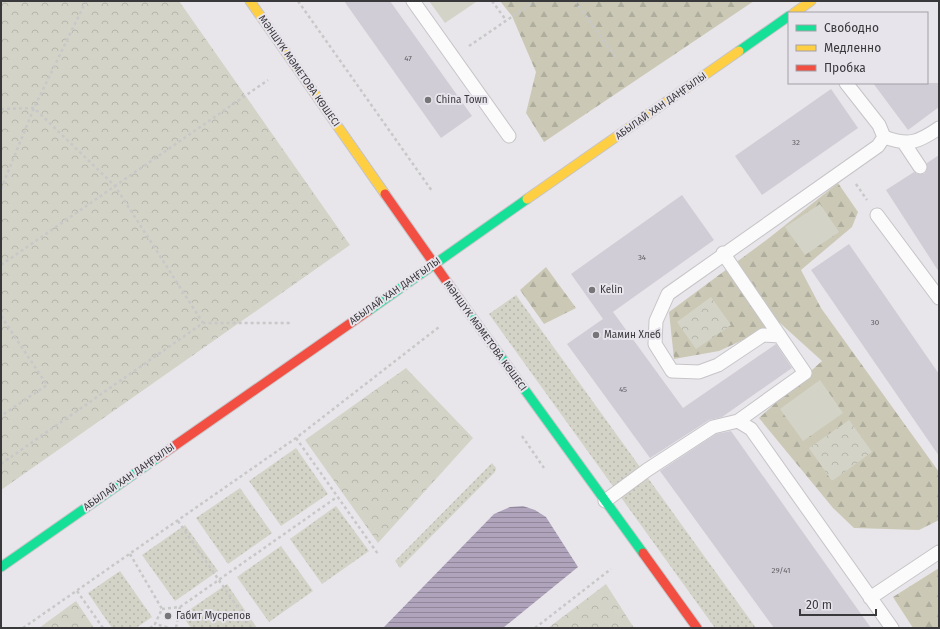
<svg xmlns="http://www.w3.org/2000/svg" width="940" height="629" font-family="'Fira Sans',sans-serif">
  <defs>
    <pattern id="grass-dots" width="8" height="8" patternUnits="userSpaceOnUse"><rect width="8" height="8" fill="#d4d3c7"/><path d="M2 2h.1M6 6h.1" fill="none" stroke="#b7b6ac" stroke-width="1.8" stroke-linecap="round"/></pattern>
    <pattern id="forest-firs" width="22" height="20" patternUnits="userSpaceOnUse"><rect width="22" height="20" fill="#cbc9b6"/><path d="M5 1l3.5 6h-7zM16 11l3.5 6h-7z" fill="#afad9d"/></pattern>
    <pattern id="park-crowns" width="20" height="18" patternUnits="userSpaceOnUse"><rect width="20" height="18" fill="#d4d3c7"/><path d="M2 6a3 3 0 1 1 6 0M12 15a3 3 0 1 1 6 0" fill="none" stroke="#b7b6ac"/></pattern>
    <pattern id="water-rules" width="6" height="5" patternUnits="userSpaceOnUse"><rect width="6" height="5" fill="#b0a4bd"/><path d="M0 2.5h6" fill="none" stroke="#90879b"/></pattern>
  </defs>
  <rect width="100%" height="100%" fill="#e8e6ea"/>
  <path fill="url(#grass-dots)" d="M 516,295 L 756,628 L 715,628 L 489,314 Z
    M 296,448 L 328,494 L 281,526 L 249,481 Z
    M 492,463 L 496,468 L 495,472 L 400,568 L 395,561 Z
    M 240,488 L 272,533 L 228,564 L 196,518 Z
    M 336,506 L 369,551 L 322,584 L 290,539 Z
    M 185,525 L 218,571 L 175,601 L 142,555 Z
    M 281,546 L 313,591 L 269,622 L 237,577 Z
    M 120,571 L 152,617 L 136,628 L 112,628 L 88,593 Z
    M 227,584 L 257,628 L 191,628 L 182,615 Z"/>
  <path fill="url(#forest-firs)" d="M 500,1 L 754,1 L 544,142 L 526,113 L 536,72 L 512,16 Z
    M 838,183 L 858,212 L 852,227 L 801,270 L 821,308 L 939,472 L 939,520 L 919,530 L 854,528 L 833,508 L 759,418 L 822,361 L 780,323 L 719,351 L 674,359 L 669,312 L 769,238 Z
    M 546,267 L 576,308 L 544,324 L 520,290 Z
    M 939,568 L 939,628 L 913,628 L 893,597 Z"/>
  <path fill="url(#park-crowns)" d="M 1,1 L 179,1 L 350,245 L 1,490 Z
    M 711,297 L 731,325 L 696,349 L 677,322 Z
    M 406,368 L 473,438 L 378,543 L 305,440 Z
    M 849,420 L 872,452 L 832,481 L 809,448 Z
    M 606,584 L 634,628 L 548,628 Z
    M 76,601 L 94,628 L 39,628 Z"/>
  <path fill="#d4d3c7" d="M 429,1 L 475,1 L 476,2 L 445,23 Z
    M 820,204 L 839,232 L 805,255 L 785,227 Z
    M 820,380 L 843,413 L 803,441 L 780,409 Z"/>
  <path fill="url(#water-rules)" d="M 523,506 L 535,510 L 546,517 L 578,567 L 503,628 L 383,628 L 494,514 L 510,507 Z"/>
  <path fill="#d1cdd6" d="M 344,1 L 390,1 L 472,116 L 441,138 Z
    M 873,83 L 939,83 L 939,107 L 908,130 Z
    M 831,89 L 858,128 L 762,195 L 735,156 Z
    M 939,155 L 939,272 L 886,190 L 914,172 L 917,174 L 924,174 L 927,170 L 927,163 Z
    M 682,195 L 714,240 L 603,319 L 571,274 Z
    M 849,244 L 939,374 L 939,456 L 811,270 Z
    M 613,312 L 683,408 L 776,344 L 792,368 L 722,417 L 709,420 L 650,458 L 567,344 Z
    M 731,431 L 871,628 L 774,628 L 660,471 L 716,434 Z"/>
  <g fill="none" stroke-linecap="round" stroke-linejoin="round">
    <defs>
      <path id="lane" d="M 413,1 L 509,136
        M 884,137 C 909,146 917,143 939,128
        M 904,143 L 920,167
        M 877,215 L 939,298
        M 723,253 L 805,373 L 738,421
        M 780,336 L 763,335 L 718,365 L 699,372 L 672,371 L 655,344 L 656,321 L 668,294 L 878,146 L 884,137 L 879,125 L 846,83
        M 605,501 L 647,470 L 713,427 L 738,421 L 751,429 L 892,628
        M 870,598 L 939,552"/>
      <path id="fast" d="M 739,51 L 789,16
        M 459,299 L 643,553
        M 368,311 L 527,199
        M 1,567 L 157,458"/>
      <path id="slow" d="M 250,1 L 385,194
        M 794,13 L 811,1
        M 527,199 L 739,51"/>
      <path id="jam" d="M 385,194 L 459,299
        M 157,458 L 368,311
        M 643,553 L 697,628"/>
    </defs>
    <use href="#lane" stroke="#c6c4c7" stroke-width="15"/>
    <use href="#fast" stroke="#c6c4c7" stroke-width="11"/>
    <use href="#slow" stroke="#c6c4c7" stroke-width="11"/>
    <use href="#jam" stroke="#c6c4c7" stroke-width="11"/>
    <path stroke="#c8c8c9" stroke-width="2.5" stroke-dasharray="3 3" stroke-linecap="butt" d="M 298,1 L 432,191
      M 492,1 L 506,20
      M 575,1 L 617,59
      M 469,46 L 535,1
      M 1,109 L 34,108 L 115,186 L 203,323
      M 856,184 L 867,200
      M 1,189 L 34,108 L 86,1
      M 1,265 L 268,80
      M 1,316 L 47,385 L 1,416
      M 522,436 L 544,468
      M 296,438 L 378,554
      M 1,464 L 203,323 L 291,323
      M 178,521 L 252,628
      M 130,554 L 162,609 L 155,624 L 170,628
      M 77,591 L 103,628
      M 180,607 L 337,497
      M 162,609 L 180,607 L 176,628
      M 23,628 L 296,438 L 439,327
      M 150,628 L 155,624
      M 535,628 L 611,569"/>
    <use href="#lane" stroke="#fcfbfc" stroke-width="13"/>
    <use href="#fast" stroke="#16e098" stroke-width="9"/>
    <use href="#slow" stroke="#ffcf43" stroke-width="9"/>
    <use href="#jam" stroke="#f24e42" stroke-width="9"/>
  </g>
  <g fill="#767578" stroke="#e8e4ec" stroke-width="1.5">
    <circle cx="428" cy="100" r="4"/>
    <circle cx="592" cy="290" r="4"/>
    <circle cx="596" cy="335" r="4"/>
    <circle cx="168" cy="616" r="4"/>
  </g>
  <g text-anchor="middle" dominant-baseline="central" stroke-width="4" stroke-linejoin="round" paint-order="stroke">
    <g font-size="8" fill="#5f5d62">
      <text x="408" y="58">47</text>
      <text x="796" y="142">32</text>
      <text x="642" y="257">34</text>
      <text x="875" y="322">30</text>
      <text x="623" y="389">45</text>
      <text x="781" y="570">29/41</text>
    </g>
    <g font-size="10" fill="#39383b" stroke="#e8e4ec">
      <text transform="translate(299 71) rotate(55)">МӘНШҮК МӘМЕТОВА КӨШЕСІ</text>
      <text transform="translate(661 106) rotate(-35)">АБЫЛАЙ ХАН ДАҢҒЫЛЫ</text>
      <text transform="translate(395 291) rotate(-35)">АБЫЛАЙ ХАН ДАҢҒЫЛЫ</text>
      <text transform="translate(485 336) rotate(54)">МӘНШҮК МӘМЕТОВА КӨШЕСІ</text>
      <text transform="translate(129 477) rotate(-35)">АБЫЛАЙ ХАН ДАҢҒЫЛЫ</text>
    </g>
    <g font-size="10" fill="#39383b" stroke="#e8e4ec" text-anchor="start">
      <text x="436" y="100">China Town</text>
      <text x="600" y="290">Kelin</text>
      <text x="604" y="335">Мамин Хлеб</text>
      <text x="176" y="616">Габит Мусрепов</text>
    </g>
  </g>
  <rect width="940" height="629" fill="none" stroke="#39383b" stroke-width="4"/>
  <rect x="788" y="12" width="140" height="72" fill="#e8e4ec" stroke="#a29fa5"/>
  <rect x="796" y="25" width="20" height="6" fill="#16e098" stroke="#a29fa5"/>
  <text x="824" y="32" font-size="12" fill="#39383b">Свободно</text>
  <rect x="796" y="45" width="20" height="6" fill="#ffcf43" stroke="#a29fa5"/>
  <text x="824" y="52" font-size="12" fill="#39383b">Медленно</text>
  <rect x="796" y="65" width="20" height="6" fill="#f24e42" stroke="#a29fa5"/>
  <text x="824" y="72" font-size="12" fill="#39383b">Пробка</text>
  <path d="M800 609v6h76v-6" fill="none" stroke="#39383b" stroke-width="2"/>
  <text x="806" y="609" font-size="12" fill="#39383b" stroke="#e8e4ec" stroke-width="3" paint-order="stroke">20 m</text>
</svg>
